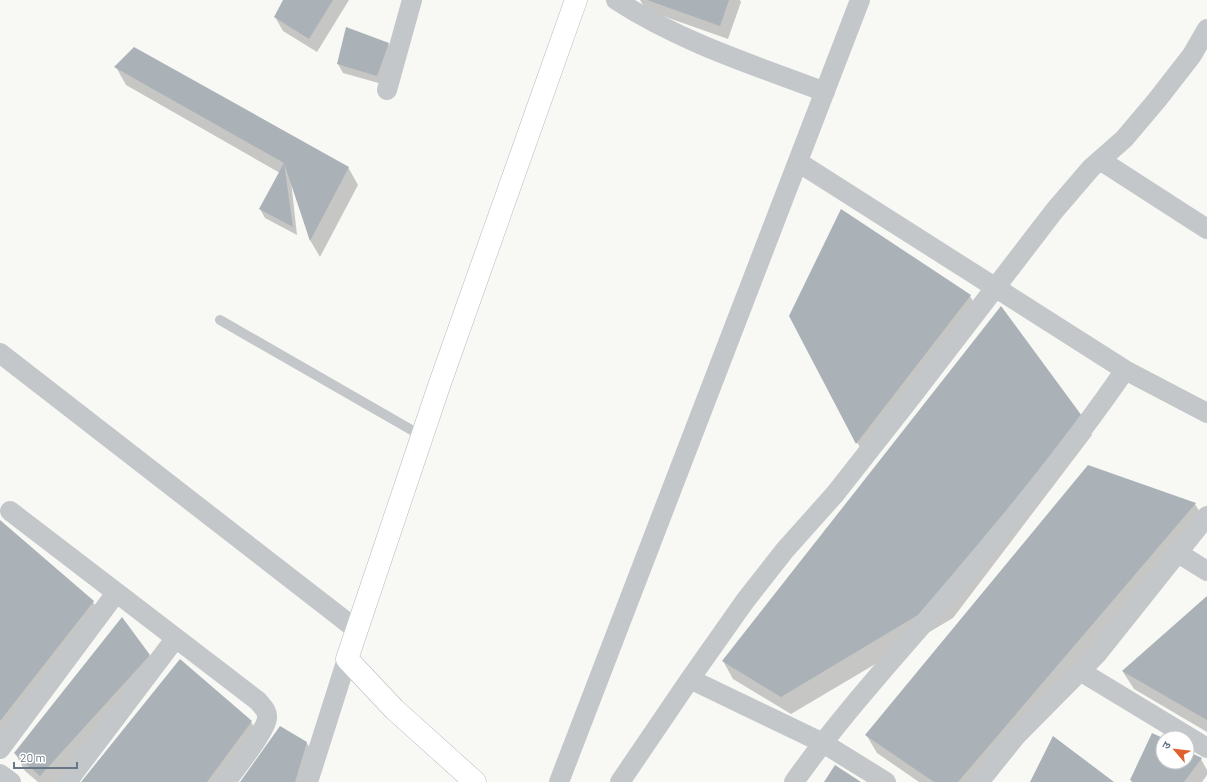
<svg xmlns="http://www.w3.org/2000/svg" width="1207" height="782" font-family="Barlow,'Noto Sans Devanagari',sans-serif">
  <rect width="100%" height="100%" fill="#f8f8f5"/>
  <path fill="#0003" d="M 284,0 L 349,0 L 317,52 L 283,31 L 275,17 Z
    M 640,0 L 740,0 L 741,2 L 728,39 L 646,10 Z
    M 388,44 L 393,53 L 382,84 L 343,73 L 338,64 Z
    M 116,67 L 348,167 L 358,185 L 320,257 L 310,240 L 291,181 L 297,235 L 265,218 L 260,209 L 280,173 L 126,85 Z
    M 970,296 L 980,314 L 867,461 L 790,316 Z
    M 1081,417 L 1092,435 L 953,618 L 791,714 L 733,679 L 723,661 Z
    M 1195,504 L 1205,521 L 983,782 L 919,782 L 877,753 L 867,736 Z
    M 0,521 L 93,602 L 104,620 L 0,752 Z
    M 1207,597 L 1207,732 L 1134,689 L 1123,672 Z
    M 149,655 L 159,673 L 61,782 L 38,782 L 25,771 L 15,753 Z
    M 251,722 L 262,739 L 230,782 L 82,782 Z
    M 1163,740 L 1163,762 L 1187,762 L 1187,752 L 1201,759 L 1207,770 L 1207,775 L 1202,782 L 1132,782 L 1131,780 Z
    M 307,743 L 317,761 L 310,782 L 241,782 Z"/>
  <path fill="#aab2b7" d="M 283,0 L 333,0 L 309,39 L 274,17 Z
    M 647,0 L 729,0 L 720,26 Z
    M 346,27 L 389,43 L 377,76 L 337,64 Z
    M 134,47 L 349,167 L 310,241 L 284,163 L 114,67 Z
    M 284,163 L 293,227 L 259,209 Z
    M 841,209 L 971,295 L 856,444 L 789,316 Z
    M 1001,306 L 1082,416 L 943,600 L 781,697 L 722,661 Z
    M 1088,465 L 1196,503 L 958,782 L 934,782 L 865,735 Z
    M 0,520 L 94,601 L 0,721 Z
    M 1207,596 L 1207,720 L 1122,671 Z
    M 122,617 L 150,655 L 40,776 L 14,753 Z
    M 180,659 L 252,721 L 207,782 L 81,782 Z
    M 280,726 L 307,742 L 295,782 L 240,782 Z
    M 1152,733 L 1163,738 L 1163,762 L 1187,762 L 1187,751 L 1202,758 L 1184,782 L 1133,782 L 1130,780 Z
    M 1053,736 L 1114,782 L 1030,782 Z
    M 835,765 L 861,782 L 824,782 Z"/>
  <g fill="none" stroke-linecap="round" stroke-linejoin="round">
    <defs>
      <path id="secondary" d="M 475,782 L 394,709 L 347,659 L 440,383 L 576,0"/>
    </defs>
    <use href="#secondary" stroke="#b6babf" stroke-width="23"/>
    <path stroke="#c3c7ca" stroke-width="10" d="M 220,320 L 422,436"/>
    <path stroke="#c3c7ca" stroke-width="20" d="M 616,0 C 680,42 754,65 825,92
      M 387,90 L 412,0
      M 1100,160 L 1207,229
      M 798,162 L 1125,370 L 1207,413
      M 0,353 L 357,630
      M 10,511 L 258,701 C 262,706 268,711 267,718 C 266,731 235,769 226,782
      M 1178,553 L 1207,571
      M 1080,671 L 1207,748
      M 690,679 L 823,743 L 886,782
      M 0,749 L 116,593
      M 0,774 L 11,782
      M 67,782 L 175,639
      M 308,782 L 347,659
      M 559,782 L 860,0
      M 620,782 L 690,679 L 745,601 L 785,550 L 835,494 L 912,396 L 1055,210 L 1091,168 L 1124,139 L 1157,100 L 1192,55 L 1207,29
      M 794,782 C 835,724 883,670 930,616 C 998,537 1066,456 1125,370
      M 979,782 L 1016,736 L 1097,654 L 1207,516"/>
    <use href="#secondary" stroke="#fff" stroke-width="22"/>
  </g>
  <g transform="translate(1175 750) rotate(298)"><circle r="19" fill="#ffffff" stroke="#c3c9ce"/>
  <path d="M0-3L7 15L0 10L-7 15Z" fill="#df612e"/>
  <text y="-6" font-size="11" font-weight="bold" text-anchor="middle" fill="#687785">उ</text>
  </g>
  <path d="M14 762v6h63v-6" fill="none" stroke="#687785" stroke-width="2"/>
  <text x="20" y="762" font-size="12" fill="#687785" stroke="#ffffff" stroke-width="3" paint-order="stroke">20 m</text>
</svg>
